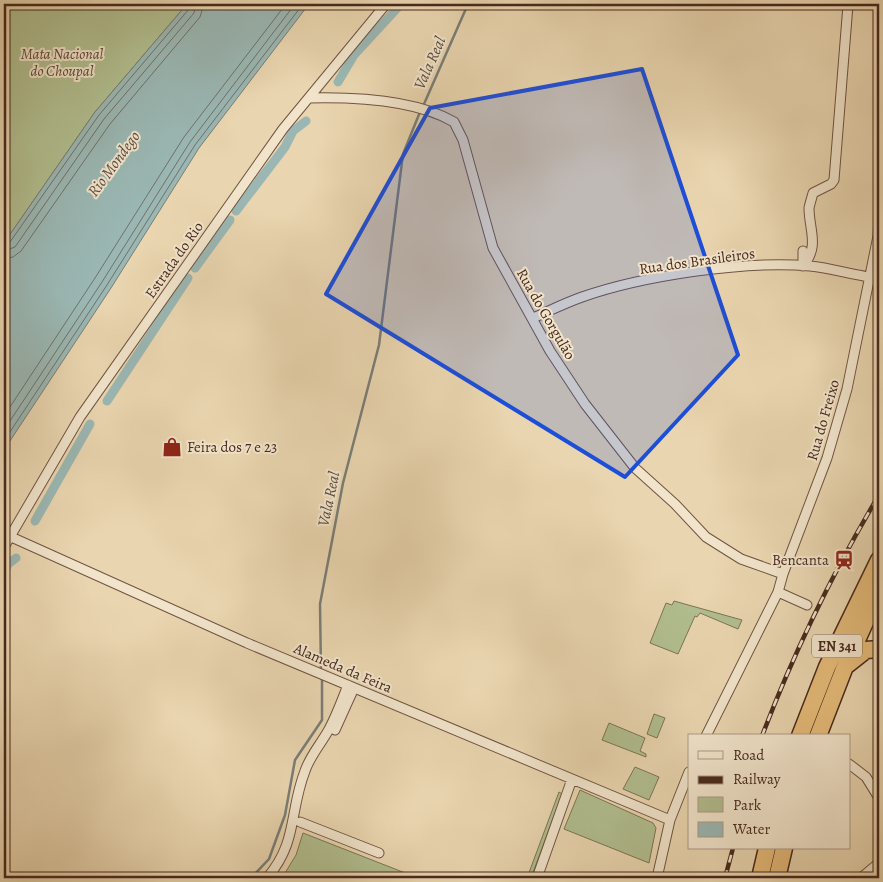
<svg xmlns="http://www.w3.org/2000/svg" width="883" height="882" font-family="Alegreya,serif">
  <rect width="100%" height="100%" fill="#e9d5af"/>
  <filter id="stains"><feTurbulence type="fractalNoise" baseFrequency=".004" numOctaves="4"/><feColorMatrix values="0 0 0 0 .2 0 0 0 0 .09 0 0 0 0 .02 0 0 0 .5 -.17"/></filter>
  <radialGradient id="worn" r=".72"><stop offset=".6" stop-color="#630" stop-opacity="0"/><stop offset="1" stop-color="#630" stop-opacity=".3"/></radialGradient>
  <path fill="#b1be8f" stroke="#7c7456" d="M 4,4 L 187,4 L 95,112 L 4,243 Z
    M 674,601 L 742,620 L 738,629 L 700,613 L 697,617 L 695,616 L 678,654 L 650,643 L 666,603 L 672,605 Z
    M 654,714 L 665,718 L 657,738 L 647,734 Z
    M 609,723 L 645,738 L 640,751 L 646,754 L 646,757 L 602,740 Z
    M 635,767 L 659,777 L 649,800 L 623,789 Z
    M 580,790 L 653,823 L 656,828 L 649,863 L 564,829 Z
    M 559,792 L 562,794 L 531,878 L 527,878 Z
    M 303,833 L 418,878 L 282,878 L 296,855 Z"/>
  <path fill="#9ab7b3" stroke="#797e77" d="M 187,4 L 309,4 L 199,148 L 111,288 L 4,450 L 4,243 L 95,112 Z"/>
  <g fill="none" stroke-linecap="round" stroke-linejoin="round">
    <path stroke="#717068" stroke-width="1" d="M 4,245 L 10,242 L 99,115 L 189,9 L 190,4
      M 4,251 L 15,247 L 104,119 L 194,13 L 196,4
      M 4,259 L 13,257 L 21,251 L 110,124 L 200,17 L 204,4
      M 4,416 L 95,278 L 184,137 L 286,4
      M 4,430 L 102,282 L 190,142 L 295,4
      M 4,441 L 107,285 L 195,145 L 303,4"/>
    <path stroke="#797e77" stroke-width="2.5" d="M 424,104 L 468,4
      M 321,672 L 320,604 L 343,483 L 379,345 L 403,154 L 420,112
      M 251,878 L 269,859 L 285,815 L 295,760 L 322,720 L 322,677"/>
    <path stroke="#9ab7b3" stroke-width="9" d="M 338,82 L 354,55 L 401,4
      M 236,211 L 285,147 L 293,131 L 306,121
      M 195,268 L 230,220
      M 107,401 L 188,278
      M 35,521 L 90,424
      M 4,573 L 8,564 L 16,558"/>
    <defs>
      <path id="street" d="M 309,98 C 353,97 416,100 454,122 L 463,140 L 493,248 L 550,351 L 585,404 L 635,468 L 675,504 L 706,537 L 741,559 L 783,574
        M 803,251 L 803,266 C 820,246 809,230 809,208 C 810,203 812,197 813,193 L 831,184 L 834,180 L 848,5
        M 533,318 C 549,311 565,303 582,297 C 642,276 746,260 810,266 C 830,268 850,274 870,277
        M 9,536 L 247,643 L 670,820
        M 4,547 L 80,417 L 283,129 L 386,4
        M 778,592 L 807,605
        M 335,730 L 354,688
        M 706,736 L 778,592 L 783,574 L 827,458 L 847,389 L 878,236 L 879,216
        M 849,764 L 866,777 L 879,798
        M 300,822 L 379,853
        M 267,878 C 298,842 289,812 305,771 C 310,756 320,745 328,731 C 336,717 342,700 348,685
        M 537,878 L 572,779
        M 657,878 L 670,820 L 689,772
        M 861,878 L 879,863"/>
      <path id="highway" d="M 847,665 L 866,650 L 879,649
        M 800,736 L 827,667 L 879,560
        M 818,736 L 844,669 L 879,591
        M 760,878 L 767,848
        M 777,878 L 784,848"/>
    </defs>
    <use href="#street" stroke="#705442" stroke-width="11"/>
    <use href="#highway" stroke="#48291d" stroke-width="19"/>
    <use href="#street" stroke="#f1e4cb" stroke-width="9"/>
    <use href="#highway" stroke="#e4ba78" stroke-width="16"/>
    <defs>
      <path id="rail" d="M 762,736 C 794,652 833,572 879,495
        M 725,878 L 733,848"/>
    </defs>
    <use href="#rail" stroke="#48291d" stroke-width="4.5"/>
    <use href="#rail" stroke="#f1e4cb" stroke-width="2.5" stroke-dasharray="8" stroke-linecap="butt"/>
  </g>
  <path fill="#1d4ed8" fill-opacity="0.2" stroke="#1d4ed8" stroke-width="4" stroke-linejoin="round" d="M 642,69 L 738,355 L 625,477 L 326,294 L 430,108 Z"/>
  <defs>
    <symbol id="shop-bare" viewBox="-9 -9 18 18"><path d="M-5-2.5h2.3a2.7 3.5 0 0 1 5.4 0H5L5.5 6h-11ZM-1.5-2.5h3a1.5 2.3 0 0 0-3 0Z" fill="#8f2418" stroke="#f1e4cb" stroke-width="2.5" paint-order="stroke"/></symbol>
    <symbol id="station-bare" viewBox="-9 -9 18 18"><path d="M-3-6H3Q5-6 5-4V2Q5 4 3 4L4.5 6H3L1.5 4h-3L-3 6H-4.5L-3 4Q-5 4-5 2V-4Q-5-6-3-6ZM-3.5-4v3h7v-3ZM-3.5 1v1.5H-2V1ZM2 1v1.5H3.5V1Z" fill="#8f2418" stroke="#f1e4cb" stroke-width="2.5" paint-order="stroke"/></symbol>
  </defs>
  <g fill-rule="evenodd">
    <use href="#shop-bare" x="158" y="433" width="28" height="28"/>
    <use href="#station-bare" x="830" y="546" width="28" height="28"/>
  </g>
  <g text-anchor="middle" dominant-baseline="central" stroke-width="4" stroke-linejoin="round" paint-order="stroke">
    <rect fill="#f1e4cb" stroke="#7b6151" stroke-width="1" x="812" y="634.5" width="50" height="23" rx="4"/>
    <g font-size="14" font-weight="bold" fill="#48291d">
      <text x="837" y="646">EN 341</text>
    </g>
    <g font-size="15" font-style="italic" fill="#5d4734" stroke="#f1e4cb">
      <text x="62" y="54">Mata Nacional<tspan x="62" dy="17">do Choupal</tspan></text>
    </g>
    <g font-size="15" fill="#48291d" stroke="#f1e4cb">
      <text transform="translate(174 260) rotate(-55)">Estrada do Rio</text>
      <text transform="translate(697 261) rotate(-8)">Rua dos Brasileiros</text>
      <text transform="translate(546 314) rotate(60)">Rua do Gorgulão</text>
      <text transform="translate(823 420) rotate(-74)">Rua do Freixo</text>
      <text transform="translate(343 668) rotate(23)">Alameda da Feira</text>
    </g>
    <g font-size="15" fill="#48291d" stroke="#f1e4cb" text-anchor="start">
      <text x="187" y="447">Feira dos 7 e 23</text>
      <text x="829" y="560" text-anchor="end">Bencanta</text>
    </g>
    <g font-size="16" font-style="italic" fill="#5c4c42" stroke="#f1e4cb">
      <text transform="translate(430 63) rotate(-66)">Vala Real</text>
      <text transform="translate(114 164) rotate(-54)">Rio Mondego</text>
      <text transform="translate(329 499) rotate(-78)">Vala Real</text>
    </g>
  </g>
  <rect width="883" height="882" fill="none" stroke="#e9d5af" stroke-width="20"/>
  <rect x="5" y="5" width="873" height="872" fill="none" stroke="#48291d" stroke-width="2.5"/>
  <rect x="10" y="10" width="863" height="862" fill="none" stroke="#48291d"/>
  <rect x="688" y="734" width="162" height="115" fill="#f1e4cb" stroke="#ad9985"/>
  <rect x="698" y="751" width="25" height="8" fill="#f1e4cb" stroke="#ad9985"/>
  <text x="733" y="760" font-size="15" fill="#48291d">Road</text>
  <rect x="698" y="776" width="25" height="8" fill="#48291d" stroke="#ad9985"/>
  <text x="733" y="784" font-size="15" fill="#48291d">Railway</text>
  <rect x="698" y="797" width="25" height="15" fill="#b1be8f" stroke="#ad9985"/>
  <text x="733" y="810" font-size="15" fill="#48291d">Park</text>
  <rect x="698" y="822" width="25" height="15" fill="#9ab7b3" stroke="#ad9985"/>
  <text x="733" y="834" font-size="15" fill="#48291d">Water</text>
  <rect width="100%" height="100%" filter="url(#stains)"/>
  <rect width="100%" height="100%" fill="url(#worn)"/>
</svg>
